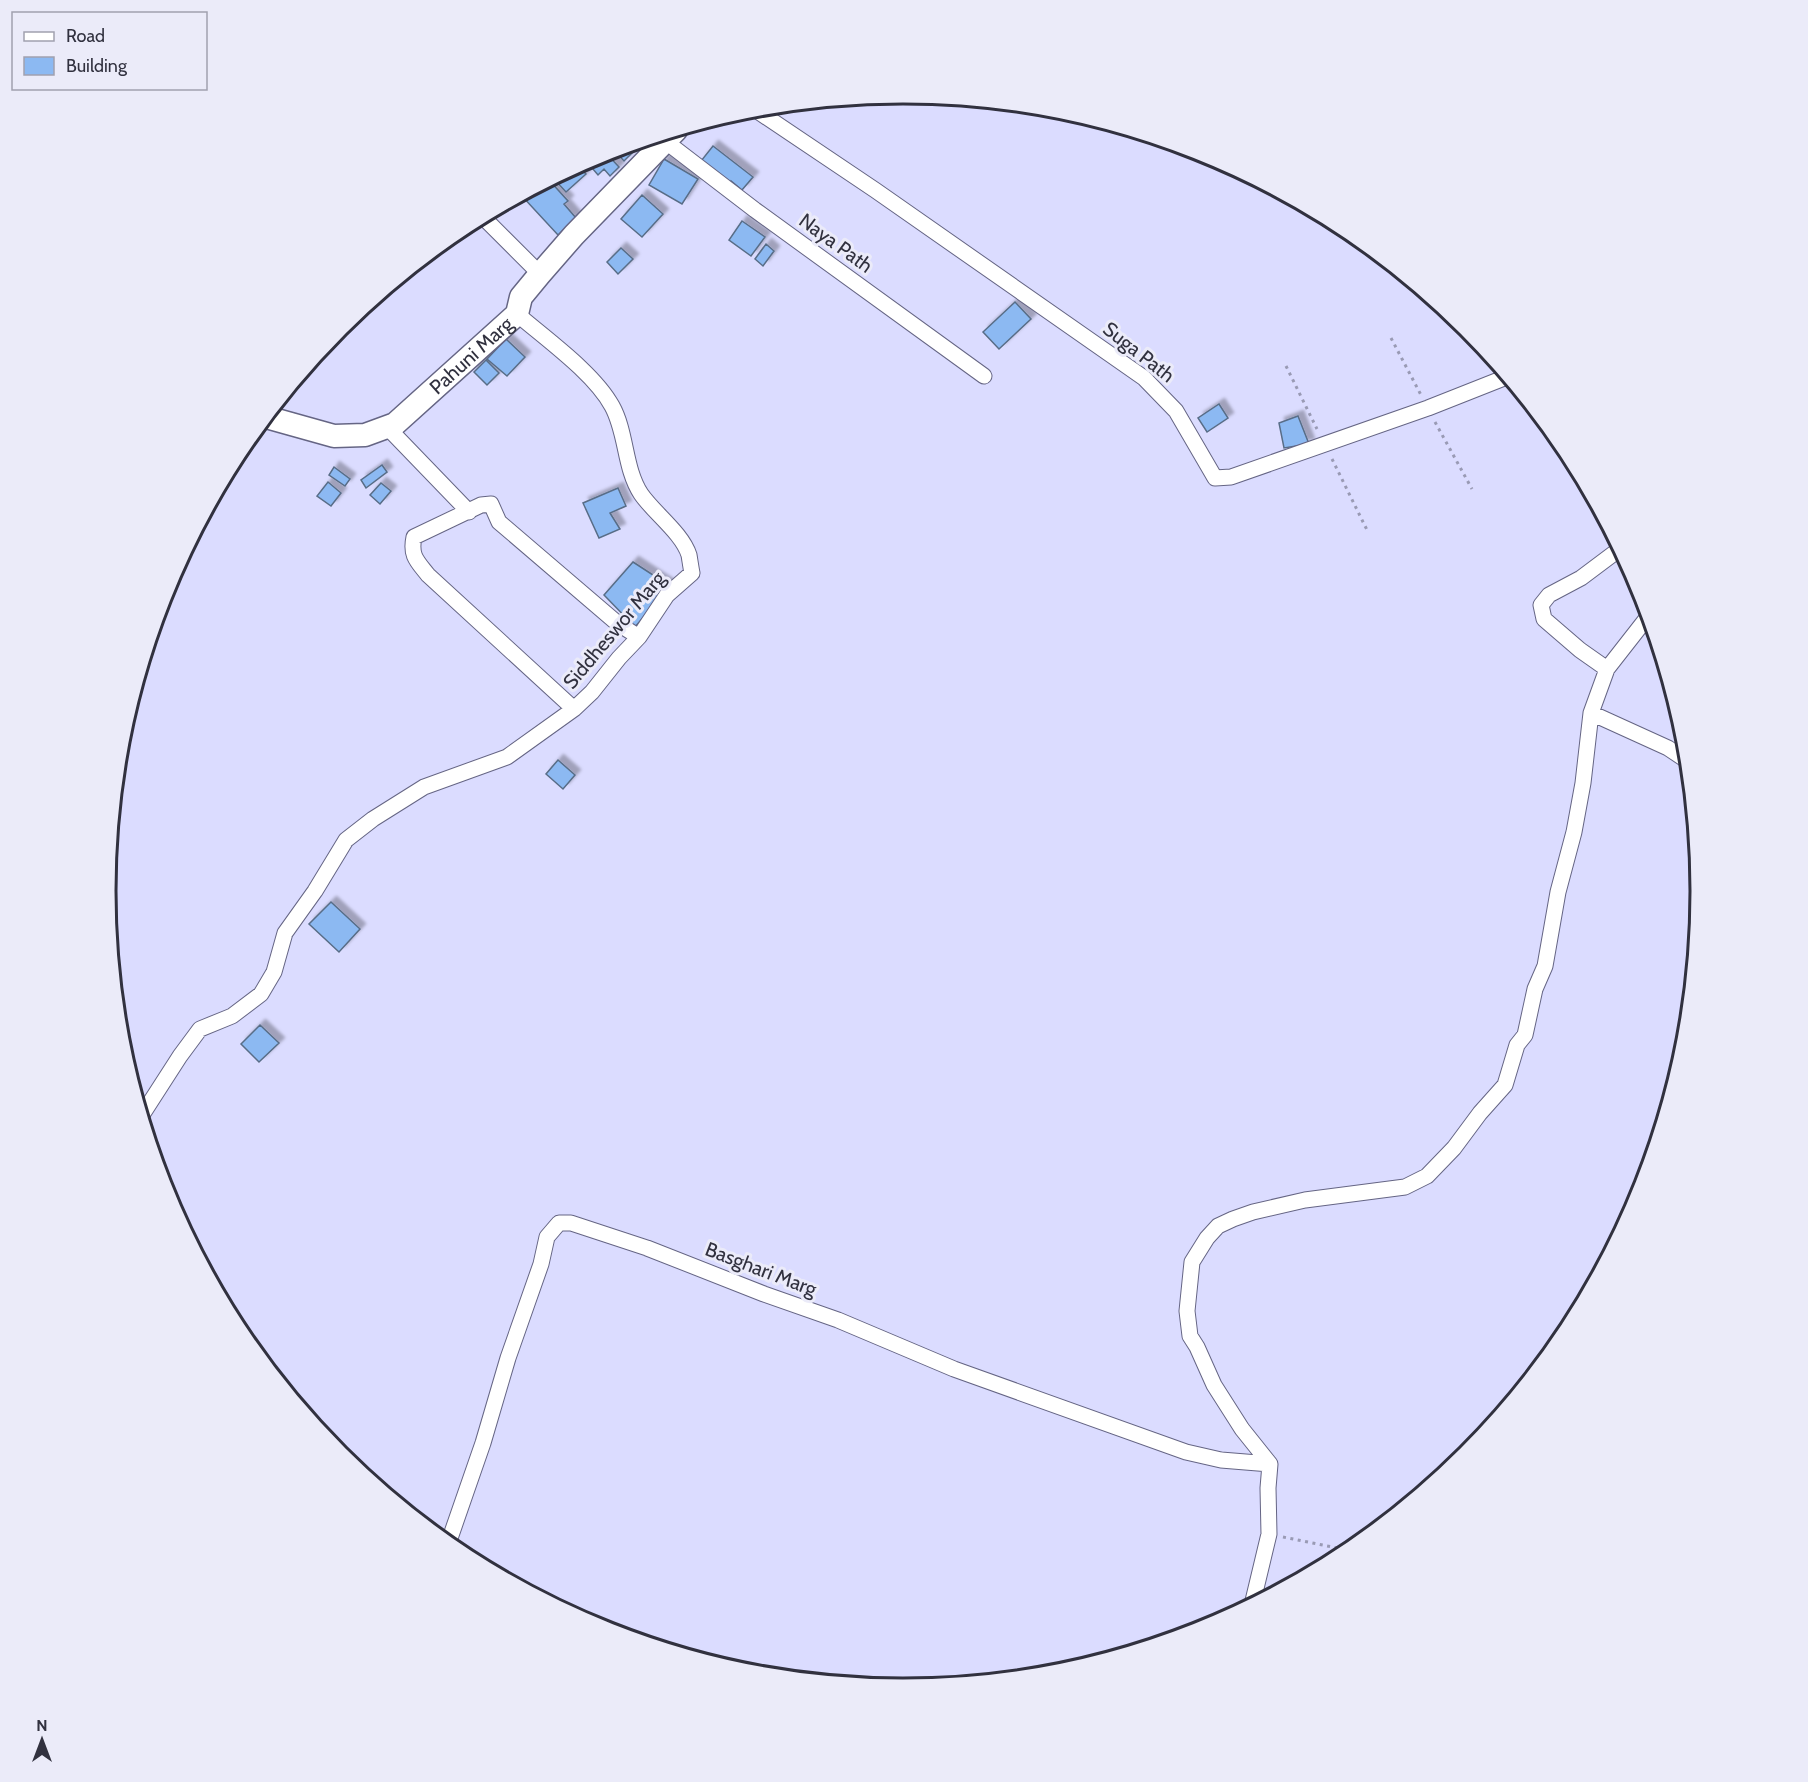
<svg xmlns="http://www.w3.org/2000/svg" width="1808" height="1782" font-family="Cabin,sans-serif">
  <defs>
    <filter id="shadow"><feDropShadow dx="5.5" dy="-5.5" stdDeviation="1.5" flood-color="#0004"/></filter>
  </defs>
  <rect width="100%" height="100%" fill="#dbdcff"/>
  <path fill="#8cb9f2" stroke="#586d87" stroke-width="1.5" filter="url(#shadow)" d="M 638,142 L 641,144 L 624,161 L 613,149 Z
    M 713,146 L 753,177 L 742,190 L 731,181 L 730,183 L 701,161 Z
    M 605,152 L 619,167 L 610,176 L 604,169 L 598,175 L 587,162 L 593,157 Z
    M 664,159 L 698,179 L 682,204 L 649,185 Z
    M 577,165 L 586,174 L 566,192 L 553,178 Z
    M 549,180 L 568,201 L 564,204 L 576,218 L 558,235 L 521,195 Z
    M 642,195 L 663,214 L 642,237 L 621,219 Z
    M 742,221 L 765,237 L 751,256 L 729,240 Z
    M 766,244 L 774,251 L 763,266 L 755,259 Z
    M 621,248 L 633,259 L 618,274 L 607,262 Z
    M 1015,302 L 1031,319 L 999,349 L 983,332 Z
    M 506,339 L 525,357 L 507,376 L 487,359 Z
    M 486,360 L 499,373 L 487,385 L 474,372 Z
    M 1219,404 L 1228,418 L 1207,432 L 1198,418 Z
    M 1298,416 L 1309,444 L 1284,448 L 1279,423 Z
    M 382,465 L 387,472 L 366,488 L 361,480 Z
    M 334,467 L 350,479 L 345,486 L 329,475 Z
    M 328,482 L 341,493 L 331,506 L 317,496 Z
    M 381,483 L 391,491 L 380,504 L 370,495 Z
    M 618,488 L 626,506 L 610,513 L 620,529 L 599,538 L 583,503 Z
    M 633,562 L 670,586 L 635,627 L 604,595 Z
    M 558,760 L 575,775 L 563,789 L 546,774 Z
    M 331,902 L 360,929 L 339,952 L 309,924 Z
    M 260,1025 L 279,1043 L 259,1062 L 241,1044 Z"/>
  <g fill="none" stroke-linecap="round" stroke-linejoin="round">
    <defs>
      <path id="street" d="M 753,108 L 875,190 L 1144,378 L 1176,411 L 1215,478 L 1231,477 L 1428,408 L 1509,376
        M 665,141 L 755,210 L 984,376
        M 482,216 L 540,274
        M 387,427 L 469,512
        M 1607,669 L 1580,650 L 1544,619 L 1541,605 L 1549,595 L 1581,578 L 1621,548
        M 574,709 L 428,575 C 417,561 410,556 414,537 L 481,505 L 491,504 L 499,522 L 617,623 L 639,637
        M 1591,713 L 1668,748 L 1689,762
        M 142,1115 L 180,1056 L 200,1029 L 232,1016 L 261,994 L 274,972 L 285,933 L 315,891 L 346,840 L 373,819 L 424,787 L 507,757 L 574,709 L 592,692 L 619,658 L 639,637 L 667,595 L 692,573 C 691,568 690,561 689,555 C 682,533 654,513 641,494 C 624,468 627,433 612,406 C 594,373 546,339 517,314
        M 448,1544 L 483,1443 L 508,1358 L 541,1264 L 547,1237 L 559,1223 L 571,1223 L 647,1248 L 764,1294 L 838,1320 L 954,1369 L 1186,1452 L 1221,1460 L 1270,1464
        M 1252,1605 L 1269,1534 L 1268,1488 L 1270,1464 L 1242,1429 L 1214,1385 L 1197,1347 L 1190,1336 L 1187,1311 L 1192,1262 L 1207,1238 L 1218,1226 L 1233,1219 L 1253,1212 L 1305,1200 L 1405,1187 L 1427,1176 L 1454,1148 L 1480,1113 L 1505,1085 L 1517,1045 L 1525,1035 L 1535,989 L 1545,966 L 1558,892 L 1574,832 L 1583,783 L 1591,713 L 1607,669 L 1650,614"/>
      <g id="secondary">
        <path id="s1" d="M 266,417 L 334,436 L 365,435 L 395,424 L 517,314 L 521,297 L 540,274 L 574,235 L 676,130"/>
      </g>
    </defs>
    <use href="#street" stroke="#656584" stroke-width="17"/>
    <use href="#secondary" stroke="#656584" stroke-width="25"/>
    <path stroke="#999ab4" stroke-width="3" stroke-dasharray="3 4.5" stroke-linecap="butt" d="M 1391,338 L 1421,395
      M 1286,366 L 1317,429
      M 1435,422 L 1472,489
      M 1332,459 L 1367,530
      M 1283,1537 L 1352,1551"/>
    <use href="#street" stroke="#fff" stroke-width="15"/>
    <use href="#secondary" stroke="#fff" stroke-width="22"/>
  </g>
  <g text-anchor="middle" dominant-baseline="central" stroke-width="6" stroke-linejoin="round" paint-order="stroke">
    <g font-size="20" fill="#31313f" stroke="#ebebf9">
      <text transform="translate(836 243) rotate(36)">Naya Path</text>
      <text transform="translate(1139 352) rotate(38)">Suga Path</text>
      <text stroke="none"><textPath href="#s1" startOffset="236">Pahuni Marg</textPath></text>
      <text transform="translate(614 630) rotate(-50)">Siddheswor Marg</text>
      <text transform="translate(761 1269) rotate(21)">Basghari Marg</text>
    </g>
  </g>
  <path d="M0 0H1808V1782H0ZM116 891a787 787 0 1 1 1574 0a787 787 0 1 1-1574 0Z" fill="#ebebf9" fill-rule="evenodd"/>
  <path fill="none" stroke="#31313f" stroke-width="3" d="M116 891a787 787 0 1 1 1574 0a787 787 0 1 1-1574 0Z"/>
  <rect x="12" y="12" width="195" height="78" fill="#ebebf9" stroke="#a1a1af" stroke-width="1.5"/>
  <rect x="24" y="32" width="30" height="9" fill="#ffffff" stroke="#a1a1af" stroke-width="1.5"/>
  <text x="66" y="42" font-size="18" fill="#31313f">Road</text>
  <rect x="24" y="57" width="30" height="18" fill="#8cb9f2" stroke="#a1a1af" stroke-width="1.5"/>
  <text x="66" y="72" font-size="18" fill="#31313f">Building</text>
  <g transform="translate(42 1740)" stroke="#ebebf9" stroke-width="4.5" paint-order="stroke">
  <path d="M0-4.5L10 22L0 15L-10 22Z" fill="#31313f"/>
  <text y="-9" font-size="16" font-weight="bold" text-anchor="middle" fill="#31313f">N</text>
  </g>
</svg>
